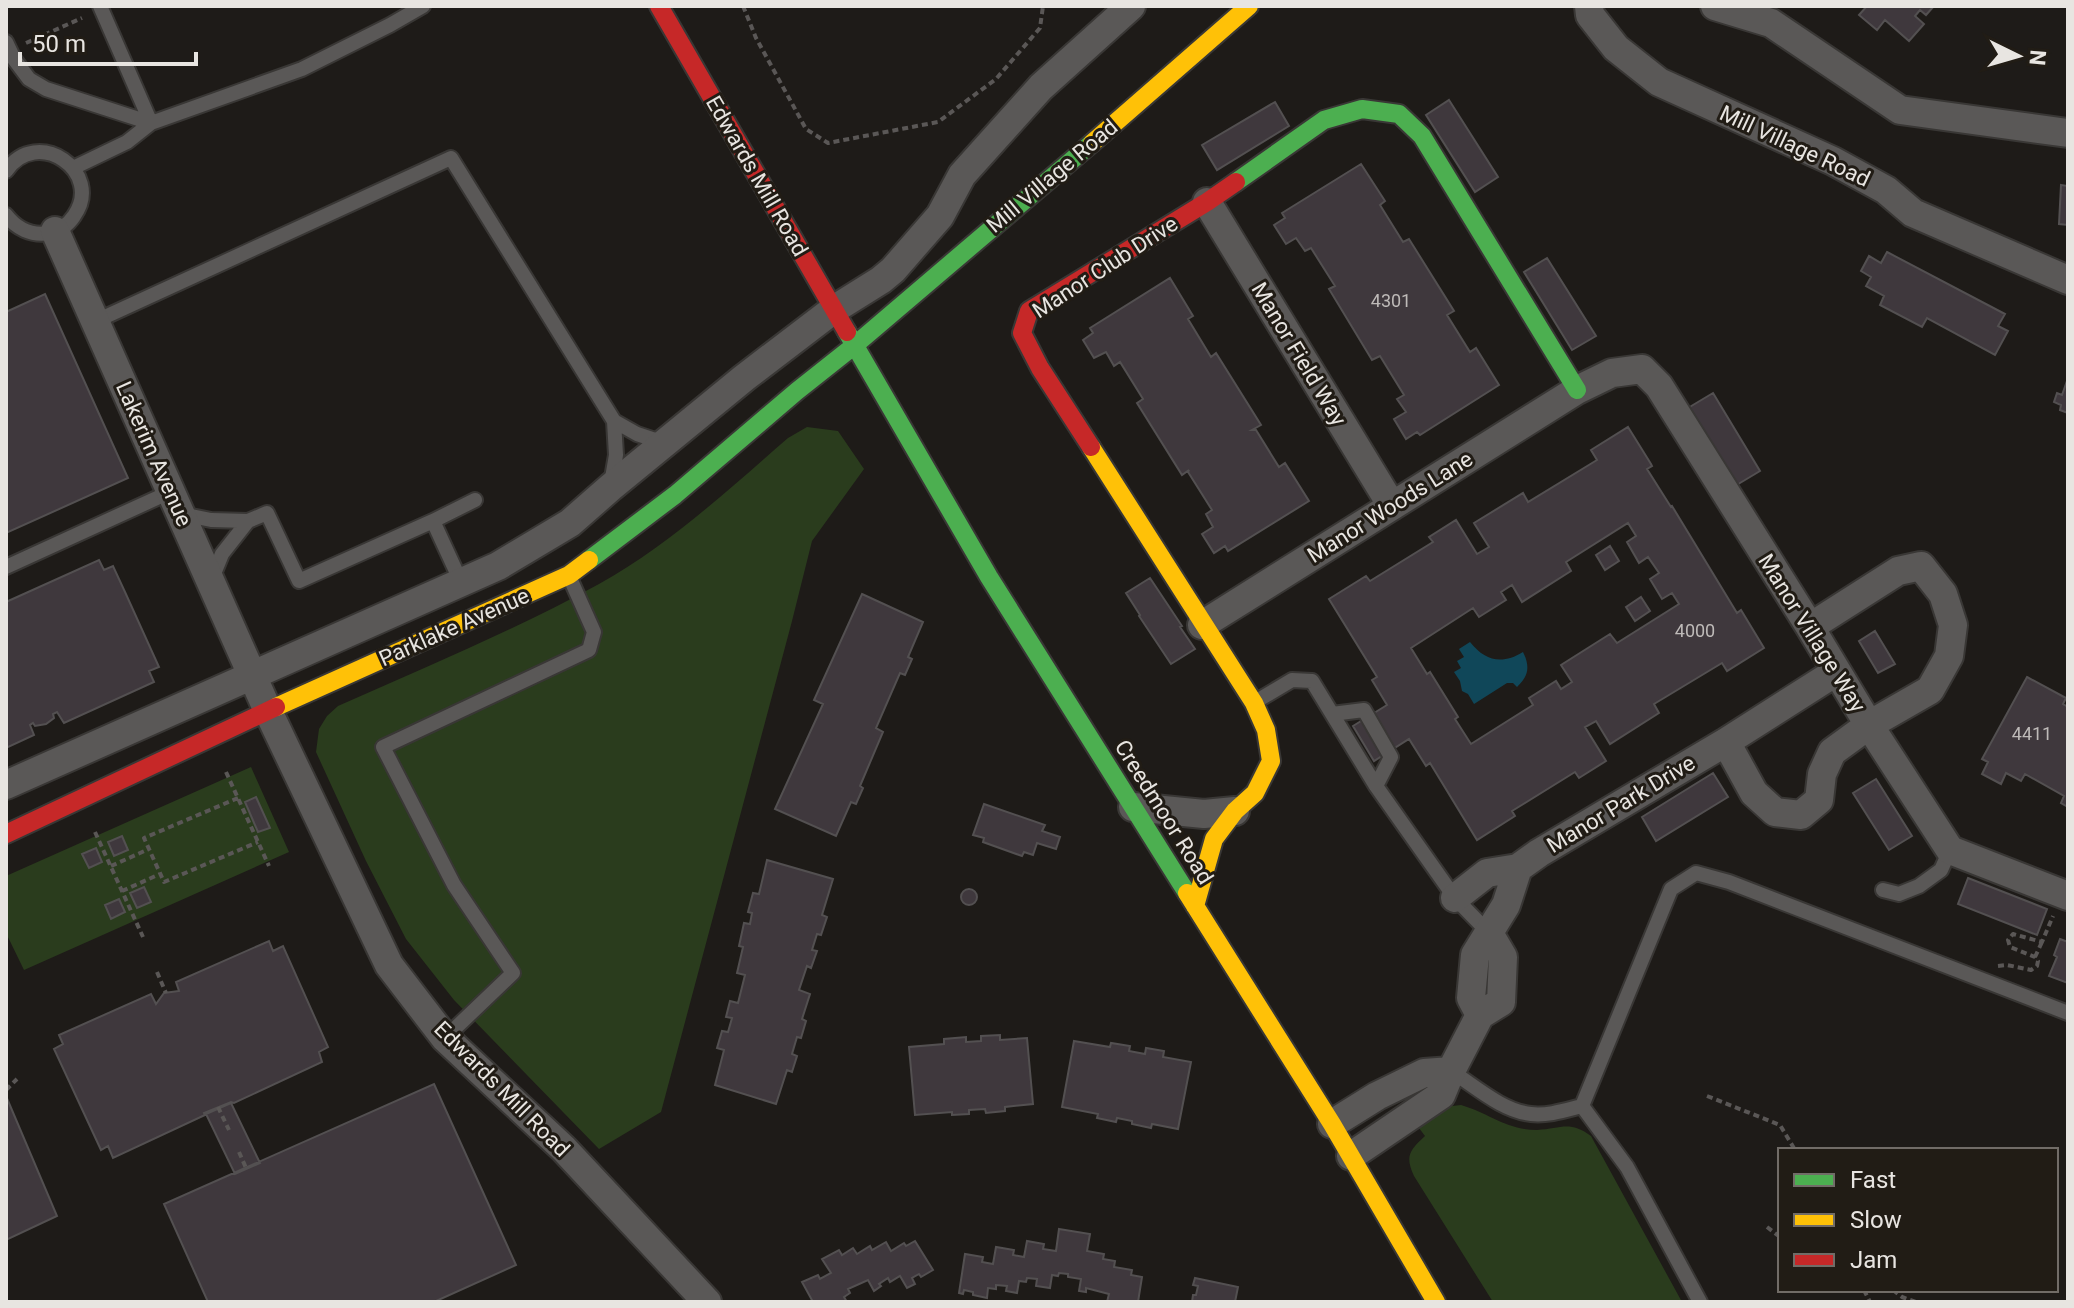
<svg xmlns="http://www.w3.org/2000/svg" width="2074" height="1308" font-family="Roboto,sans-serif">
  <rect width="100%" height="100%" fill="#1e1b18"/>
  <path fill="#2a3c1d" d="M 807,427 L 838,431 L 864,469 L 812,541 L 792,621 L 661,1112 L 599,1149 L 454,1000 L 406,939 L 366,861 L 316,752 L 319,729 L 327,716 L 338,706 C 426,667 515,630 599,584 C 669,545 728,490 788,438 Z
    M 251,767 L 289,852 L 24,970 L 6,933 L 6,876 Z
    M 1461,1105 C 1489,1113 1506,1130 1537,1130 C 1561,1129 1569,1120 1591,1136 L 1682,1302 L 1493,1302 L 1414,1176 C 1405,1156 1409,1151 1425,1136 L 1419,1128 L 1444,1107 Z"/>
  <path fill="#104759" d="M 1470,642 C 1485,661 1502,665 1523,652 C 1530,666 1529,676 1517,687 L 1513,683 L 1507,683 L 1474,704 L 1468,694 L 1462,691 L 1460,681 L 1454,672 L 1461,668 L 1457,661 L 1464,657 L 1459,649 Z"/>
  <path fill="#3f383d" stroke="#535051" stroke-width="2" fill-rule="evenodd" d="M 1867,6 L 1934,6 L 1926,15 L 1920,10 L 1915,16 L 1924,24 L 1909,41 L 1885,20 L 1877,30 L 1859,15 Z
    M 1449,100 L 1498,177 L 1475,192 L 1426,115 Z
    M 1275,102 L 1289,126 L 1217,170 L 1202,145 Z
    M 1361,164 L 1385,201 L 1380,205 L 1403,242 L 1409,239 L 1454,311 L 1447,315 L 1470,352 L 1476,348 L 1499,385 L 1420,435 L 1417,432 L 1406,439 L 1394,419 L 1406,412 L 1397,399 L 1404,395 L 1380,356 L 1372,360 L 1329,289 L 1335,286 L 1311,248 L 1305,251 L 1296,238 L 1286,244 L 1274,225 L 1285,218 L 1282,213 Z
    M 2061,185 L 2068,186 L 2068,225 L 2059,224 Z
    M 1887,252 L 2005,314 L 1998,326 L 2008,331 L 1995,355 L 1927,318 L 1922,327 L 1880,305 L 1884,296 L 1866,286 L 1871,277 L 1861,271 L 1869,256 L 1881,263 Z
    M 1547,258 L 1596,336 L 1572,350 L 1524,272 Z
    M 1170,278 L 1193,316 L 1188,319 L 1211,357 L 1216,353 L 1261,425 L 1252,430 L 1256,430 L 1279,467 L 1285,463 L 1309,501 L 1228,551 L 1225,546 L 1214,553 L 1202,534 L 1213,527 L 1206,514 L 1212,510 L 1188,472 L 1189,470 L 1182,475 L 1137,403 L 1143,399 L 1120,362 L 1114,366 L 1106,352 L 1094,358 L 1083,340 L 1093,333 L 1090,328 Z
    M 45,294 L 128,478 L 6,533 L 6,312 Z
    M 2068,378 L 2068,413 L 2060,410 L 2061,405 L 2054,402 L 2057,393 L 2062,395 Z
    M 1713,393 L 1760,471 L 1735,486 L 1688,408 Z
    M 1628,427 L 1651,464 L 1652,466 L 1647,469 L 1671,507 L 1672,506 L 1737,613 L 1741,610 L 1764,648 L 1727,671 L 1722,663 L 1654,704 L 1659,713 L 1610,744 L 1596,721 L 1585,727 L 1606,761 L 1579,778 L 1575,772 L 1512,811 L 1515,816 L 1477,840 L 1430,763 L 1426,766 L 1409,739 L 1374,761 L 1353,726 L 1387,705 L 1372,680 L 1377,677 L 1329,599 L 1366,576 L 1370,581 L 1433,542 L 1429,537 L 1456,520 L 1477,554 L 1489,547 L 1474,523 L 1523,493 L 1528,502 L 1597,460 L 1591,450 ZM 1628,523 L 1636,536 L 1627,542 L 1639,563 L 1648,557 L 1659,573 L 1650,579 L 1662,599 L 1672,593 L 1679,604 L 1617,643 L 1610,634 L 1561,665 L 1572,682 L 1561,689 L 1556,681 L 1529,698 L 1533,705 L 1471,744 L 1455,719 L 1458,717 L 1430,672 L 1427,674 L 1411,648 L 1473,608 L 1479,617 L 1506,600 L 1501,592 L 1512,585 L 1522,602 L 1571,571 L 1566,562 Z
    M 1610,546 L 1619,561 L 1605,570 L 1596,555 Z
    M 99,560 L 104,570 L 113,566 L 125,592 L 159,667 L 149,671 L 154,682 L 64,723 L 57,712 L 53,714 L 54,718 L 46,724 L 35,726 L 33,723 L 30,725 L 34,735 L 6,748 L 6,602 Z
    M 1150,578 L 1182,626 L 1180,627 L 1195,649 L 1171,664 L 1139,616 L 1140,615 L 1126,593 Z
    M 862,594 L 923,622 L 908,657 L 912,659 L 905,675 L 900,673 L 876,728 L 883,732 L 860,786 L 863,788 L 856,804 L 851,802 L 836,836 L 775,809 L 823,704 L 814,700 Z
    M 1641,597 L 1650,611 L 1635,621 L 1626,607 Z
    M 1875,631 L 1895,664 L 1878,673 L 1859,641 Z
    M 2027,677 L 2066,698 L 2063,704 L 2068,707 L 2068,807 L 2061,803 L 2064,796 L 2025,774 L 2021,781 L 2006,773 L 2001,784 L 1982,774 L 1988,762 L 1982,759 Z
    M 1713,773 L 1728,797 L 1656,841 L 1642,817 Z
    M 1876,779 L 1912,836 L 1889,850 L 1853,793 Z
    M 256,797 L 270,828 L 258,832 L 245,802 Z
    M 984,804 L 1045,825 L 1042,831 L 1060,837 L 1056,849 L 1037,843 L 1033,855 L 1024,852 L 1022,856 L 983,842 L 984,838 L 973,835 Z
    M 122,836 L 128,850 L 114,856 L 108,842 Z
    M 96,848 L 102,862 L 89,868 L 82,854 Z
    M 767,860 L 833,879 L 822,915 L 827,917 L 821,935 L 817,934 L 812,950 L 817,951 L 811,968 L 807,966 L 799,990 L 810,994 L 802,1019 L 806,1021 L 801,1038 L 797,1037 L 792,1054 L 797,1056 L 792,1072 L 787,1070 L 776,1104 L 715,1085 L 724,1050 L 717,1048 L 722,1031 L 728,1032 L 732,1018 L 726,1017 L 730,1001 L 738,1003 L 745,975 L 737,973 L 743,947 L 739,946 L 744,923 L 750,924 L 752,913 L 748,912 L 753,893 L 759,894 Z
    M 1968,878 L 2047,909 L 2037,935 L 1958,904 Z
    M 144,887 L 151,902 L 137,908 L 130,893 Z
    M961 897a8 8 0 1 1 16 0a8 8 0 1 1-16 0Z
    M 119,899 L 125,912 L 111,919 L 105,905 Z
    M 2060,939 L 2068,942 L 2068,983 L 2049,976 L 2057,957 L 2054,955 Z
    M 269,941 L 273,951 L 283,946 L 328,1047 L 319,1052 L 322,1062 L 234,1103 L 231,1102 L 204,1113 L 205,1115 L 113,1158 L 108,1146 L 101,1150 L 54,1049 L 63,1044 L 59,1035 L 151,994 L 156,1004 L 164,993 L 179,991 L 176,982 Z
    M 1000,1035 L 1000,1040 L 1027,1038 L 1033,1104 L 1005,1107 L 1005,1111 L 986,1113 L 985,1109 L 969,1110 L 969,1114 L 952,1115 L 952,1112 L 915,1115 L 909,1047 L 944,1044 L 944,1039 L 966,1037 L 966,1042 L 981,1041 L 981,1036 Z
    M 1074,1041 L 1110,1047 L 1111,1043 L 1130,1046 L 1129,1051 L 1145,1054 L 1146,1048 L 1164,1051 L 1163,1057 L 1191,1062 L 1178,1129 L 1152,1124 L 1151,1128 L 1132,1124 L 1132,1121 L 1117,1118 L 1116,1122 L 1097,1118 L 1098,1114 L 1062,1107 Z
    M 434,1084 L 516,1265 L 434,1302 L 208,1302 L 164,1204 Z
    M 6,1096 L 57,1216 L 6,1240 Z
    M 231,1103 L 260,1163 L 235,1174 L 206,1114 Z
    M 1059,1229 L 1090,1234 L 1087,1251 L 1104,1254 L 1103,1259 L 1115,1261 L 1114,1267 L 1132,1270 L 1131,1275 L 1142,1277 L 1138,1302 L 1107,1302 L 1109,1294 L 1086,1288 L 1086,1292 L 1079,1291 L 1081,1279 L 1068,1277 L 1068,1274 L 1059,1273 L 1058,1276 L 1052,1275 L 1050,1288 L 1036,1286 L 1037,1279 L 1027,1278 L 1026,1282 L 1019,1281 L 1017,1293 L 1006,1291 L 1007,1286 L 996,1285 L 996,1289 L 988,1288 L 987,1298 L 973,1295 L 973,1292 L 964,1290 L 963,1294 L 959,1293 L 965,1254 L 983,1257 L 982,1262 L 993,1264 L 996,1247 L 1014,1250 L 1013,1255 L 1024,1257 L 1027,1241 L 1044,1244 L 1043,1249 L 1056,1251 Z
    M 915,1241 L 933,1270 L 921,1277 L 919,1274 L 912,1278 L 915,1284 L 907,1288 L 900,1276 L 890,1282 L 888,1278 L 879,1284 L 881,1286 L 874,1291 L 868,1280 L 848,1289 L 850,1293 L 844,1297 L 847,1302 L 813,1302 L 802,1282 L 818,1275 L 820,1279 L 831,1273 L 822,1259 L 839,1250 L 842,1255 L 853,1248 L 857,1254 L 870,1246 L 872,1250 L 886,1242 L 891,1251 L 904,1243 L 906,1246 Z
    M 1195,1278 L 1238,1287 L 1235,1302 L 1192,1302 L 1193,1295 L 1196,1295 L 1198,1286 L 1193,1285 Z"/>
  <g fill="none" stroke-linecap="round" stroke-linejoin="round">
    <defs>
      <path id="lane" d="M 6,42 L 14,59 L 29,79 L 46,89 L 151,123 L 100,6
        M 73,168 L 127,142 L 151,123 L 302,69 L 390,25 L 423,6
        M 6,171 C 37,125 105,172 74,216 C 68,225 60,231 49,233 C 31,236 16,228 6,215
        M 96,321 L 451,158 L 614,421 L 637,434 L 664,443
        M 611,484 L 616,455 L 614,421
        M 181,514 L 211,520 L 248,521
        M 433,521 L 461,582
        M 6,567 L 170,492
        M 211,581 L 222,554 L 248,521 L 267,513 L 299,581 L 433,521 L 475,500
        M 1255,702 L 1292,680 L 1312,681 L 1376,786 L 1455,898 L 1489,933
        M 1332,714 L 1364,710 L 1391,757 L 1376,786
        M 1883,890 L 1899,894 L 1919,886 L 1941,870 L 1950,850
        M 445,1038 L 513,973 L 454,885 L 383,747 L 589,650 L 594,632 L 569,576
        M 1451,1071 C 1475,1086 1502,1111 1531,1114 C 1548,1116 1566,1110 1582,1106
        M 1700,1302 L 1627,1167 L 1582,1106 L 1671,889 L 1696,873 L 1729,882 L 2068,1013"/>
      <path id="street" d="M 1589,6 L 1590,15 L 1616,48 L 1659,82 L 1833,161 L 1886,190 L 1913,213 L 2068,280
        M 1715,6 L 1771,23 L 1900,110 L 2068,133
        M 1207,202 L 1392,506
        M 55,231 L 268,711 L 389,965 L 445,1038 L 564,1149 L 707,1302
        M 1202,625 L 1577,390 L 1612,373 L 1642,369 L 1659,386 L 1810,627 L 1869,725 L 1950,850 L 2068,896
        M 1726,742 L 1754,793 L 1775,812 L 1801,815 L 1819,800 L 1822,774 L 1832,752 L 1869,725 L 1930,690 L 1949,656 L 1953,625 L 1943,594 L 1921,566 L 1898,571 L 1810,627
        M 6,785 L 498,566 L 570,523 L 611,487 L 744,378 L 833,310 L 881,280 L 893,270 L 940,216 L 962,175 L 1041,87 L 1131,6
        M 1133,807 L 1204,814 L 1235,811
        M 1455,898 L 1487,873 L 1518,868 L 1539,853 L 1726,742 L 1836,672
        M 1480,1015 L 1471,998 L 1475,955 L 1506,905 L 1518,868
        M 1332,1124 L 1377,1096 L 1424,1073 L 1451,1071
        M 1351,1156 L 1441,1095 L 1451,1071 L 1480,1015 L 1501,1002 L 1503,957 L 1489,933"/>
      <path id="fast" d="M 1236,182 L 1324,120 L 1362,109 L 1399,114 L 1422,136 L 1577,390
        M 847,332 L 989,577 L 1187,893
        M 589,560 L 675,495 L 797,391 L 855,345 L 1092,143"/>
      <path id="slow" d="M 1092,143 L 1249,6
        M 1091,447 L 1254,703 L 1266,730 L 1271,761 L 1255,793 L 1235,811 L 1214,839 L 1195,906
        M 276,707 L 569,575 L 589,560
        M 1187,893 L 1332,1124 L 1436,1302"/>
      <path id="jam" d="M 659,6 L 847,332
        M 1091,447 L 1040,368 L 1022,333 L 1029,311 L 1207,202 L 1236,182
        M 6,834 L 276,707"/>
    </defs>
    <use href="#lane" stroke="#393735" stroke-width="18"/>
    <use href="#street" stroke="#393735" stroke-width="32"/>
    <use href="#fast" stroke="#393735" stroke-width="22"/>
    <use href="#slow" stroke="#393735" stroke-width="22"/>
    <use href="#jam" stroke="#393735" stroke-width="22"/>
    <path stroke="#5a5756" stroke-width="4" stroke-dasharray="6 4" stroke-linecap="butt" d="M 743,6 L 756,38 L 806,129 L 828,143 L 938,122 L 996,79 L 1040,28 L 1043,6
      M 26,43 L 82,18
      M 226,772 L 269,866
      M 238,798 L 144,838 L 164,882 L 258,842
      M 95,832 L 143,937
      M 111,866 L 149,849
      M 122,891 L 160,874
      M 2035,957 L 2042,942
      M 1998,966 L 2007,965 L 2031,970 L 2037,966 L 2038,961 L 2035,957 L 2010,947 L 2008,940 L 2013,934 L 2042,942 L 2053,916
      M 157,972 L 166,993
      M 6,1090 L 17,1079
      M 1707,1096 L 1780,1125 L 1795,1150
      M 218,1107 L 229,1130
      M 239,1152 L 246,1168
      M 1767,1227 L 1780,1237
      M 1864,1290 L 1870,1302
      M 1893,1290 L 1902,1297 L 1916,1302"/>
    <use href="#lane" stroke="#5a5857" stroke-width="14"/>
    <use href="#street" stroke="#5a5857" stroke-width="28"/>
    <use href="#fast" stroke="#4caf50" stroke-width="18"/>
    <use href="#slow" stroke="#ffc107" stroke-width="18"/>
    <use href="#jam" stroke="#c62828" stroke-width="18"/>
  </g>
  <g text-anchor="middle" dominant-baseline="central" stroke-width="6" stroke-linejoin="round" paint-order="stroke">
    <g font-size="18" fill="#bebab8">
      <text x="1391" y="300">4301</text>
      <text x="1695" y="630">4000</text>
      <text x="2032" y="733">4411</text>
    </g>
    <g font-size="22" fill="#e8e5e1" stroke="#211c15">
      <text transform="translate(1795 146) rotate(25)">Mill Village Road</text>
      <text transform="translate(757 176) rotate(60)">Edwards Mill Road</text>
      <text transform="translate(1052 176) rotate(-40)">Mill Village Road</text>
      <text transform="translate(1105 267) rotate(-33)">Manor Club Drive</text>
      <text transform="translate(1299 354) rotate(59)">Manor Field Way</text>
      <text transform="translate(154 454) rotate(66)">Lakerim Avenue</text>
      <text transform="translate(1390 507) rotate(-32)">Manor Woods Lane</text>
      <text transform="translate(454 627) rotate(-24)">Parklake Avenue</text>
      <text transform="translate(1812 633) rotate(58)">Manor Village Way</text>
      <text transform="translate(1621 804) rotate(-31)">Manor Park Drive</text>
      <text transform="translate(1164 812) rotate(58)">Creedmoor Road</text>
      <text transform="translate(502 1089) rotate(45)">Edwards Mill Road</text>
    </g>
  </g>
  <rect width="2074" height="1308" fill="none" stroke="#e8e5e1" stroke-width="16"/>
  <rect x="1778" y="1148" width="280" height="144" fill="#211c15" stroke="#716c67" stroke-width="2"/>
  <rect x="1794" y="1174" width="40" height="12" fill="#4caf50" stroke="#716c67" stroke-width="2"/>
  <text x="1850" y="1188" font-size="24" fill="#e8e5e1">Fast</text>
  <rect x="1794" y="1214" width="40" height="12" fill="#ffc107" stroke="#716c67" stroke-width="2"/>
  <text x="1850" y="1228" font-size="24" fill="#e8e5e1">Slow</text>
  <rect x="1794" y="1254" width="40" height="12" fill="#c62828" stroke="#716c67" stroke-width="2"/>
  <text x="1850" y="1268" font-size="24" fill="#e8e5e1">Jam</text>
  <g transform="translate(2018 56) rotate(95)" stroke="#211c15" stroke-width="6" paint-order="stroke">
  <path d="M0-6L14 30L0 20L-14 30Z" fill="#e8e5e1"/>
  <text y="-12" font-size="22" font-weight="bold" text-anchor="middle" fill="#e8e5e1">N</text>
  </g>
  <path d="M20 52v12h176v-12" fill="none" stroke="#e8e5e1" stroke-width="4"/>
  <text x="32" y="52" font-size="24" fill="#e8e5e1" stroke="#211c15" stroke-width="6" paint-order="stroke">50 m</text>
</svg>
